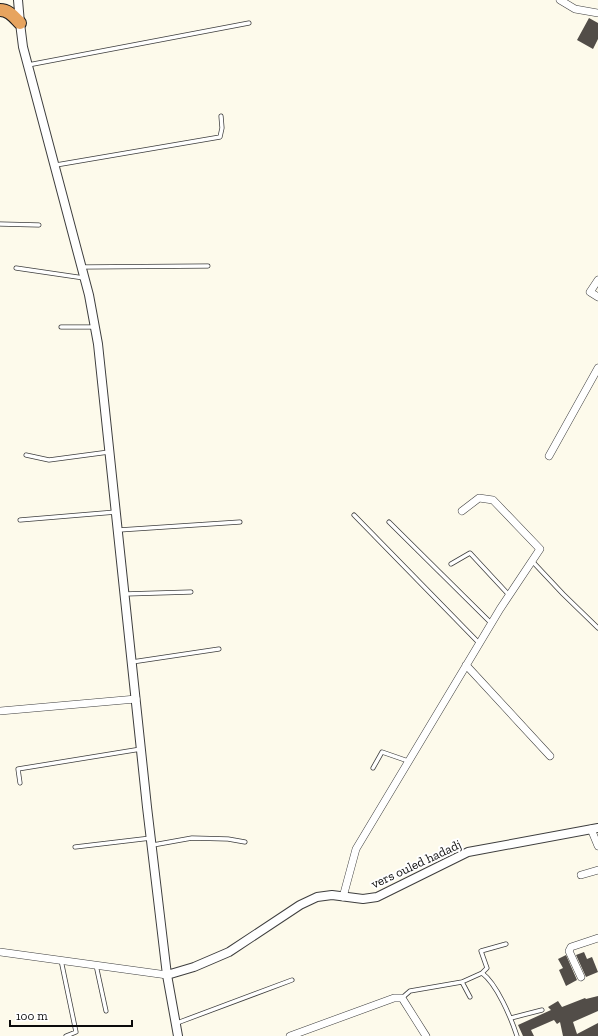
<svg xmlns="http://www.w3.org/2000/svg" width="598" height="1036" font-family="'Zilla Slab',serif">
  <rect width="100%" height="100%" fill="#fdfaeb"/>
  <path fill="#524d48" d="M 589,18 L 598,23 L 598,39 L 593,49 L 577,40 Z
    M 584,952 L 587,959 L 592,957 L 598,972 L 586,977 L 576,955 Z
    M 566,955 L 577,980 L 566,986 L 559,970 L 563,968 L 558,959 Z
    M 598,996 L 598,1011 L 573,1022 L 577,1034 L 598,1023 L 598,1036 L 563,1036 L 560,1022 L 557,1024 L 554,1020 L 531,1030 L 534,1036 L 523,1036 L 518,1025 L 551,1010 L 548,1007 L 558,1001 L 562,1007 L 585,998 L 586,999 Z"/>
  <g fill="none" stroke-linecap="round" stroke-linejoin="round">
    <defs>
      <path id="service" d="M 28,65 L 249,23
        M 56,165 L 220,137 L 222,128 L 221,116
        M 0,224 L 39,225
        M 82,267 L 208,266
        M 16,268 L 84,278
        M 61,327 L 94,327
        M 26,455 L 49,460 L 109,452
        M 354,515 L 479,643
        M 20,520 L 116,512
        M 389,522 L 491,623
        M 119,530 L 240,522
        M 532,561 L 563,594 L 598,628
        M 451,564 L 470,553 L 509,595
        M 125,594 L 191,592
        M 132,662 L 219,649
        M 373,768 L 382,752 L 408,761
        M 20,783 L 18,769 L 141,749
        M 153,845 L 192,838 L 228,839 L 245,842
        M 75,847 L 151,838
        M 61,960 L 76,1032 L 66,1036
        M 96,965 L 106,1011
        M 482,973 L 487,968 L 481,951 L 506,944
        M 462,982 L 470,997
        M 402,998 L 410,991 L 462,982 L 482,973 C 497,984 511,1018 517,1036
        M 511,1018 L 542,1010
        M 177,1023 L 292,980"/>
      <path id="minor" d="M 560,0 L 575,9 L 598,13
        M 598,280 L 590,292 L 598,297
        M 549,456 L 598,368
        M 466,665 L 550,756
        M 0,711 L 136,699
        M 591,829 L 598,846
        M 581,875 L 598,870
        M 343,897 L 356,849 L 500,609 L 540,549 L 493,500 L 479,498 L 462,511
        M 0,952 L 167,975
        M 581,977 L 569,951 L 571,947 L 598,938
        M 290,1036 L 394,998 L 402,998 L 426,1036"/>
      <path id="tertiary" d="M 18,0 L 20,23 L 23,47 L 89,295 L 98,344 L 147,807 L 167,975 L 178,1036
        M 167,975 L 194,967 L 229,952 L 300,905 L 317,897 L 332,895 L 363,899 L 377,897 L 468,852 L 598,828"/>
      <path id="motorway" d="M 0,10 C 9,10 14,17 20,23"/>
    </defs>
    <use href="#service" stroke="#3e3e3e" stroke-width="5"/>
    <use href="#minor" stroke="#3e3e3e" stroke-width="8"/>
    <use href="#tertiary" stroke="#3e3e3e" stroke-width="10"/>
    <use href="#motorway" stroke="#1c1c1c" stroke-width="14"/>
    <use href="#service" stroke="#fff" stroke-width="3.5"/>
    <use href="#minor" stroke="#fff" stroke-width="7"/>
    <use href="#tertiary" stroke="#fff" stroke-width="8"/>
    <use href="#motorway" stroke="#e7a45f" stroke-width="12"/>
  </g>
  <g text-anchor="middle" dominant-baseline="central" stroke-width="4" stroke-linejoin="round" paint-order="stroke">
    <g font-size="13" fill="#0b0b0b" stroke="#fff">
      <text transform="translate(416 864) rotate(-25)">vers ouled hadadj</text>
    </g>
  </g>
  <path d="M10 1020v6h122v-6" fill="none" stroke="#0b0b0b" stroke-width="2"/>
  <text x="16" y="1020" font-size="12" fill="#0b0b0b" stroke="#ffffff" stroke-width="3" paint-order="stroke">100 m</text>
</svg>
